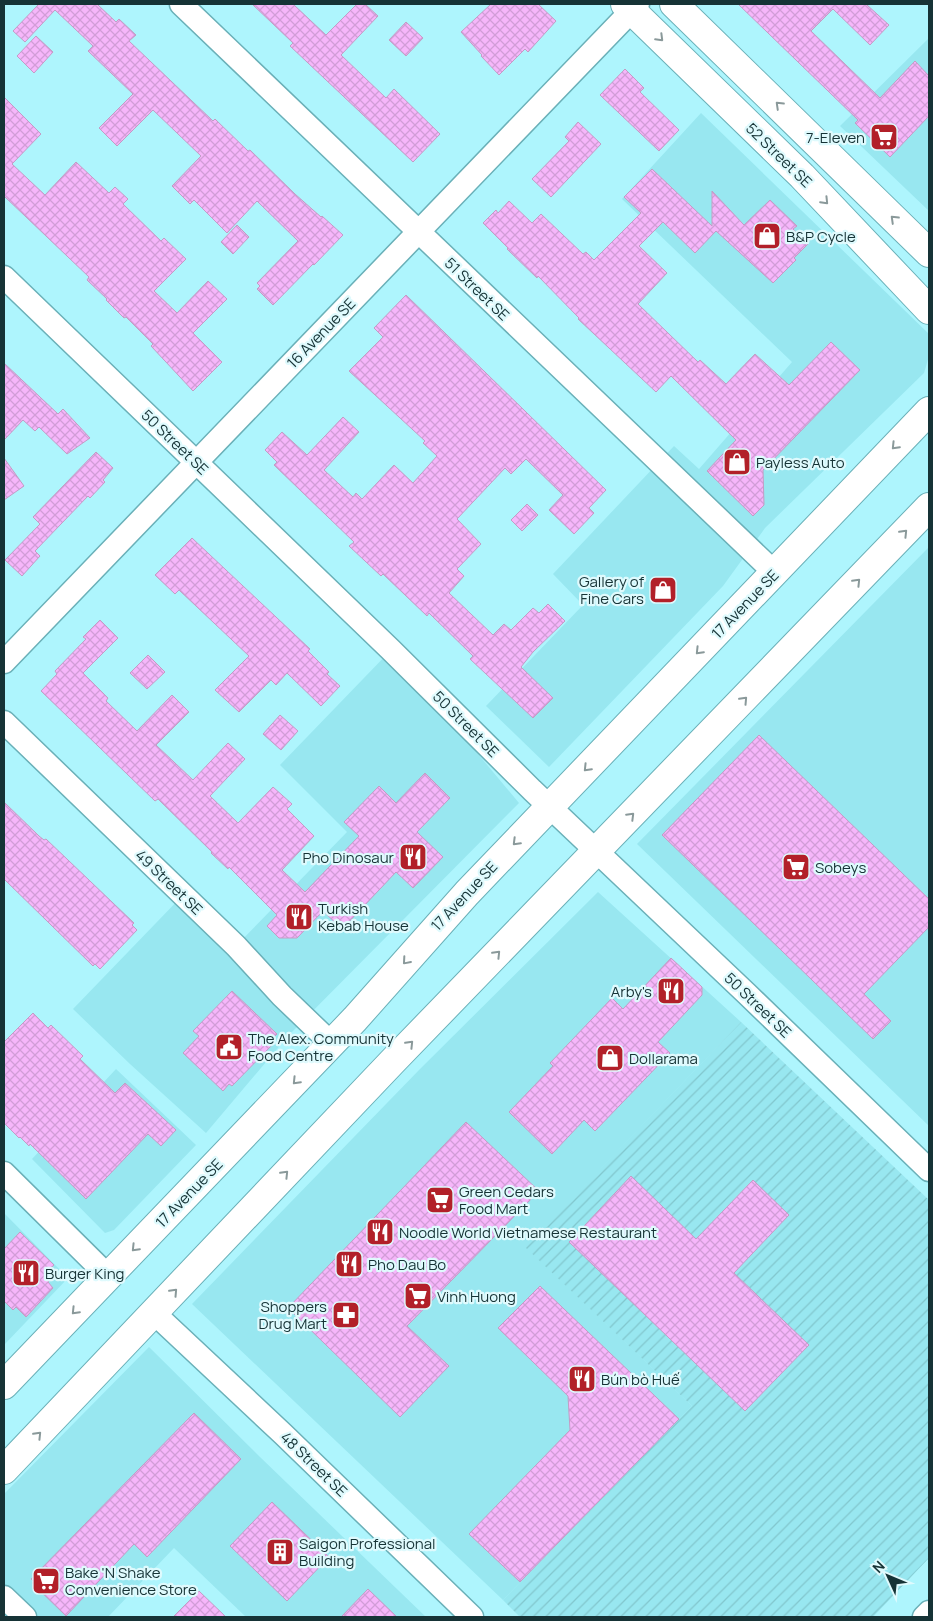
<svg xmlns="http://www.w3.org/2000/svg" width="933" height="1621" font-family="Manrope,sans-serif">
  <defs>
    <pattern id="industrial-furrows" width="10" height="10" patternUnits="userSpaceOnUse" patternTransform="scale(1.25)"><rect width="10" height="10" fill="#98e7f0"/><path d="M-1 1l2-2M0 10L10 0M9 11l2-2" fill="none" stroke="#82c7ce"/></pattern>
    <pattern id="building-cross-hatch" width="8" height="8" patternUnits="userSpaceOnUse" patternTransform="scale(1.25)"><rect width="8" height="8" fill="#f6b6fa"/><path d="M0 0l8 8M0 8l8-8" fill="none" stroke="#d29dd7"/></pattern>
  </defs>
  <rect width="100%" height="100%" fill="#aef5fd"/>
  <path fill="#98e7f0" d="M 929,38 L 929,211 L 840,126 Z
    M 701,113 L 929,334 L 929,356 L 924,373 L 765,528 L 723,586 L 549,767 L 486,706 L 583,605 L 553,574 L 674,446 L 699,469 L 792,362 L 622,199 Z
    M 929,547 L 929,1126 L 637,844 Z
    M 391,650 L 519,803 L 288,1036 L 206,1133 L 130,1064 L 73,1009 L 183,895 L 236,946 L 347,832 L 280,765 Z
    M 598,892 L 741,1022 L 526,1247 L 692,1406 L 503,1600 L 192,1304 L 420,1069 Z
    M 116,1069 L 196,1145 L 114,1230 L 105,1233 L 32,1159 Z
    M 4,1213 L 68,1278 L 4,1345 Z
    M 149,1347 L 260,1457 L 426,1617 L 246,1617 L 174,1548 L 108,1617 L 4,1617 L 4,1494 Z"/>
  <path fill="url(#industrial-furrows)" d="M 741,1022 L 929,1200 L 929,1558 L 873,1617 L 520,1617 L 503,1600 L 692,1406 L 525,1247 Z"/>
  <path fill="url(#building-cross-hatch)" stroke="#c29dc5" d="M 39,4 L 97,4 L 116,22 L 119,19 L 136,35 L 129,41 L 213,121 L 215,119 L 248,151 L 250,150 L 295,194 L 321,217 L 322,216 L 343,235 L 314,265 L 313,264 L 273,305 L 257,289 L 260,286 L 257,283 L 298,241 L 257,201 L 227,233 L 194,200 L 190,204 L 172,186 L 201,156 L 153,110 L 117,146 L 99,128 L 133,94 L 88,51 L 93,46 L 55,10 L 25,42 L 13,31 Z
    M 252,4 L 293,4 L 326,35 L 357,4 L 365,4 L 378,16 L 341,55 L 386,98 L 394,89 L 440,134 L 413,162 L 290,46 L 293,43 Z
    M 491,4 L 538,4 L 556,21 L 528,52 L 525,49 L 499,75 L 481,56 L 482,55 L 461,32 Z
    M 738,4 L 866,4 L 889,25 L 870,45 L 833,9 L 811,31 L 880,98 L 915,61 L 929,76 L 929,116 L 890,157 L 855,123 L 858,120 Z
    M 406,22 L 423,38 L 406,56 L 389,40 Z
    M 36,36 L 53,52 L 34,73 L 17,56 Z
    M 625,69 L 644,88 L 640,92 L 679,130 L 659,151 L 600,95 Z
    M 4,97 L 41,134 L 12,164 L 45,195 L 76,162 L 109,193 L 115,187 L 128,199 L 123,204 L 161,241 L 164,238 L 186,259 L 154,291 L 177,313 L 208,281 L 227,299 L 193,333 L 222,362 L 193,391 L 151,346 L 153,344 L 126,317 L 124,318 L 106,300 L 107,299 L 87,280 L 89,277 L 4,196 Z
    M 578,122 L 601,144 L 551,197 L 532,179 L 569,141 L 565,137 Z
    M 652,169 L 712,226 L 712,191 L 744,225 L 770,200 L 797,226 L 793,229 L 808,244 L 794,258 L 796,260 L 773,283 L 716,231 L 695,253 L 663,222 L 639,246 L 667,273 L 638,304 L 698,362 L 700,360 L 726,384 L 755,354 L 789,385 L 831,342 L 860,370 L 763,470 L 764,505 L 753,516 L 707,471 L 736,440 L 671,376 L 656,392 L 578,319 L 579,318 L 538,276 L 537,278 L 507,249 L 508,248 L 483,223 L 496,210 L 498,213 L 509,201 L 532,223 L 541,214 L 583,254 L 586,252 L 594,260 L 641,213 L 624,197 Z
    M 237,225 L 249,237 L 233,254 L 221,242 Z
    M 406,295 L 606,490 L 589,508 L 594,513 L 574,534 L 549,510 L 563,495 L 526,459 L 511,474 L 505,468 L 457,519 L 481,544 L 457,569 L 464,576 L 449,593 L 493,635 L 504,624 L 511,630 L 533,608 L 539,613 L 548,604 L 565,621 L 533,652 L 521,667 L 553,698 L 533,718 L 470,659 L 473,656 L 429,613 L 427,616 L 383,574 L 381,576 L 349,546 L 354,542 L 274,465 L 277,462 L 265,450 L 282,432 L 307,455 L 343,417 L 359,432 L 324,470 L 353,497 L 356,493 L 362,499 L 394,465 L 413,483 L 437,456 L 423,443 L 425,441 L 349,371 L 383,337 L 374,328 Z
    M 4,363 L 58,414 L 63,409 L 90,438 L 67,454 L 39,427 L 35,431 L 23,420 L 4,440 Z
    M 96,452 L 113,468 L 103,480 L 105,482 L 90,498 L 88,496 L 35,551 L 40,556 L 22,576 L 5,560 L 40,524 L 33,517 Z
    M 4,458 L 24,486 L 4,500 Z
    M 527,504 L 538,515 L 522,531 L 511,520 Z
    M 192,538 L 310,649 L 308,651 L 329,672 L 327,674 L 340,686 L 321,706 L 287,673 L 276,685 L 271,680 L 239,712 L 215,690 L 249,656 L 179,590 L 175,594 L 155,575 Z
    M 100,620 L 118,638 L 83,673 L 108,698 L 106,701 L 137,731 L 172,695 L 189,712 L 156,745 L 193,780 L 228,743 L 245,759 L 210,796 L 238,823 L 273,787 L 292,804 L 287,809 L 314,836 L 282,870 L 305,892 L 359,836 L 344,822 L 379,786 L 396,803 L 425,773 L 450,798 L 417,832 L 443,857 L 413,888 L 396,872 L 345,926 L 343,924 L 340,927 L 323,911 L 297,938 L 279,938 L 267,926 L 277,915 L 229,867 L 228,869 L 211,853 L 212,852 L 158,799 L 155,801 L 41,691 L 57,674 L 55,671 L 86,639 L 83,637 Z
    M 148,655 L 165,672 L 147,689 L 130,673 Z
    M 280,715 L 298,731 L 281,750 L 263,734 Z
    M 759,735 L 929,899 L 929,927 L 864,994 L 891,1021 L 873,1039 L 662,835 Z
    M 4,802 L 39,836 L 44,840 L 46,839 L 134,923 L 132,925 L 137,930 L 100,969 L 95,964 L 93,966 L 4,879 Z
    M 671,958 L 702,987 L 702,995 L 658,1042 L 670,1053 L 595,1131 L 584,1120 L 552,1154 L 509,1112 L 553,1066 L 550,1063 L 612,998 L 623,1009 Z
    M 232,991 L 277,1034 L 271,1040 L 274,1043 L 232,1086 L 229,1084 L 223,1091 L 183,1053 L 199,1036 L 193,1031 Z
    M 33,1013 L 48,1028 L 51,1025 L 83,1056 L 80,1059 L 115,1093 L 125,1083 L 176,1130 L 161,1146 L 148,1134 L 86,1199 L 30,1144 L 29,1146 L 20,1137 L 19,1138 L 4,1123 L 4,1042 Z
    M 466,1122 L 539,1191 L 407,1326 L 449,1366 L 400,1417 L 288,1308 Z
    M 631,1176 L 696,1239 L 753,1180 L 789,1215 L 734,1273 L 809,1345 L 745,1411 L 569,1242 Z
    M 20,1232 L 54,1265 L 48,1270 L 54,1276 L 48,1282 L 53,1288 L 26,1317 L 16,1307 L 13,1310 L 4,1301 L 4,1249 Z
    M 540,1286 L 679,1419 L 520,1582 L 469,1534 L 570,1430 L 568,1396 L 498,1328 Z
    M 194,1413 L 241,1459 L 147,1557 L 134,1544 L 66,1616 L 32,1583 L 34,1582 L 31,1579 Z
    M 272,1502 L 329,1557 L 287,1601 L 230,1546 Z
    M 368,1589 L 397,1617 L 341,1617 Z
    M 199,1591 L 226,1617 L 173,1617 Z"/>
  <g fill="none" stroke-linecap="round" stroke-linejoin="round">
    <defs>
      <path id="street" d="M 181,4 L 774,572
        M 4,277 L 391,650 L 532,790 L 747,994 L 929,1170
        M 4,662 L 638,4
        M 4,722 L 236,946 L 282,996 L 332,1044
        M 4,1173 L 108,1276
        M 154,1313 L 283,1434 L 472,1617
        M 4,1597 L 25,1617
        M 924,1617 L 929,1612"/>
      <path id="secondary" d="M 625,4 L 802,176 L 929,310
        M 674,4 L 929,253
        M 4,1385 L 355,1019 L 467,893 L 929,411
        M 4,1470 L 392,1062 L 929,507"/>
    </defs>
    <use href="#street" stroke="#6ab0b8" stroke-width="25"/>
    <use href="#secondary" stroke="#6ab0b8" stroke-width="30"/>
    <use href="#street" stroke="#fff" stroke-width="22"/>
    <use href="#secondary" stroke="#fff" stroke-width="28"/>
  </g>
  <defs><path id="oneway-chevron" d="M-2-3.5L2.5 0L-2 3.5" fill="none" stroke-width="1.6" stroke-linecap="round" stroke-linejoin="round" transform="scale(1.25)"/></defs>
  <g stroke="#8a999a">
    <use href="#oneway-chevron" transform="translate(660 38) rotate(45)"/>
    <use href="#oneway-chevron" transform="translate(779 105) rotate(-136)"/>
    <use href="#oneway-chevron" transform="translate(825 201) rotate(46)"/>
    <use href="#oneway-chevron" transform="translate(894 219) rotate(-136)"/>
    <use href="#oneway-chevron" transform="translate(895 446) rotate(134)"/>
    <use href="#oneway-chevron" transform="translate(904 533) rotate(-46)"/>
    <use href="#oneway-chevron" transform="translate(857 582) rotate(-46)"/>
    <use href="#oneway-chevron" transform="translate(699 651) rotate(134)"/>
    <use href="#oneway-chevron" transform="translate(744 700) rotate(-47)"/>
    <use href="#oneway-chevron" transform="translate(587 768) rotate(134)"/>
    <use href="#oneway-chevron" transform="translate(631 816) rotate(-45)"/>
    <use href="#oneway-chevron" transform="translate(516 842) rotate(135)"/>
    <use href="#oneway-chevron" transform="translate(497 954) rotate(-46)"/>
    <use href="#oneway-chevron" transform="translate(406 961) rotate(131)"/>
    <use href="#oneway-chevron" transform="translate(410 1044) rotate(-46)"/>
    <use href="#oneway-chevron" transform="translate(296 1081) rotate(134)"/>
    <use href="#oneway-chevron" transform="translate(285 1174) rotate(-46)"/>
    <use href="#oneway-chevron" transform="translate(135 1248) rotate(134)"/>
    <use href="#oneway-chevron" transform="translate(174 1292) rotate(-47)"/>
    <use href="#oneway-chevron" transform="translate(75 1311) rotate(134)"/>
    <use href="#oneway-chevron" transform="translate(38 1435) rotate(-46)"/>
  </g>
  <defs>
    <symbol id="supermarket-square" viewBox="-11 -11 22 22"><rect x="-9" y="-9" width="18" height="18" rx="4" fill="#b22029" stroke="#dffafd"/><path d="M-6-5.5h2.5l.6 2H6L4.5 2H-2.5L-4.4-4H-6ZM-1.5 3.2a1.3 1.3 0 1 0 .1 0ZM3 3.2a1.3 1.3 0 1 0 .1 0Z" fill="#fff"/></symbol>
    <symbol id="shop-square" viewBox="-11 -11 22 22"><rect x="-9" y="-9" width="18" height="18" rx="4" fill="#b22029" stroke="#dffafd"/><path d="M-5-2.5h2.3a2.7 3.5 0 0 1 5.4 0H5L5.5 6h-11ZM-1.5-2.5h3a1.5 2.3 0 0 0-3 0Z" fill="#fff"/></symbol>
    <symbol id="restaurant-square" viewBox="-11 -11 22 22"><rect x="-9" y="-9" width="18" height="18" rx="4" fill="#b22029" stroke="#dffafd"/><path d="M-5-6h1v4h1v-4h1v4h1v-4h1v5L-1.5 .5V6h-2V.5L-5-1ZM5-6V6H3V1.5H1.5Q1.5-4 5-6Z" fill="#fff"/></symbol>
    <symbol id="civic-square" viewBox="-11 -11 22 22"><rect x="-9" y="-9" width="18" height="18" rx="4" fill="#b22029" stroke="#dffafd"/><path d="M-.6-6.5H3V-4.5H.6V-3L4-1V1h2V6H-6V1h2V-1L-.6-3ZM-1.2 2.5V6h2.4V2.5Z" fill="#fff"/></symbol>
    <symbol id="pharmacy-square" viewBox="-11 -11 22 22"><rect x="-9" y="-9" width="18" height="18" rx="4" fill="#b22029" stroke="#dffafd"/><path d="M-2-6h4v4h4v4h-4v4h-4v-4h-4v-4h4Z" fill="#fff"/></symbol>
    <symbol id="building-square" viewBox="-11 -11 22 22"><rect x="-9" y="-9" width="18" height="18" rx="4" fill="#b22029" stroke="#dffafd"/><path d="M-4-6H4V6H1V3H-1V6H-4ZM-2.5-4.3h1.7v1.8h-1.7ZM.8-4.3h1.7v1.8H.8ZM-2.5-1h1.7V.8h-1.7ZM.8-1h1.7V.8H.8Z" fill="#fff"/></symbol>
  </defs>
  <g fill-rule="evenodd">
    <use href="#supermarket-square" x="868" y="121" width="32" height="32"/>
    <use href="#shop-square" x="751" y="220" width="32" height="32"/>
    <use href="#shop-square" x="721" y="446" width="32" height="32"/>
    <use href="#shop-square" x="647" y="574" width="32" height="32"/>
    <use href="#restaurant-square" x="397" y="841" width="32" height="32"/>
    <use href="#supermarket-square" x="780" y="851" width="32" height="32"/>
    <use href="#restaurant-square" x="283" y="901" width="32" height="32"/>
    <use href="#restaurant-square" x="655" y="975" width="32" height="32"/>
    <use href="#civic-square" x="213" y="1031" width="32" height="32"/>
    <use href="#shop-square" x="594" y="1042" width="32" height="32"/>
    <use href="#supermarket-square" x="424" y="1184" width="32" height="32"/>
    <use href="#restaurant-square" x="364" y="1216" width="32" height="32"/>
    <use href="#restaurant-square" x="333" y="1248" width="32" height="32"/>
    <use href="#restaurant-square" x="10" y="1257" width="32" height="32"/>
    <use href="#supermarket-square" x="402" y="1280" width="32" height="32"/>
    <use href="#pharmacy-square" x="330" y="1299" width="32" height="32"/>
    <use href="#restaurant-square" x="566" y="1363" width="32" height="32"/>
    <use href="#building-square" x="264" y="1536" width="32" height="32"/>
    <use href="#supermarket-square" x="30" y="1565" width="32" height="32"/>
  </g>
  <g text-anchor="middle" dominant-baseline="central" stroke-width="4.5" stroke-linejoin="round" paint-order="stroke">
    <g font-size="15" fill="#163336" stroke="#dffafd" text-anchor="start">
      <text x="865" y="137" text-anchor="end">7-Eleven</text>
      <text x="786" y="236">B&amp;P Cycle</text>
      <text x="756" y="462">Payless Auto</text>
      <text x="644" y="581" text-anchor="end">Gallery of<tspan x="644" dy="17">Fine Cars</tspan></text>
      <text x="394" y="857" text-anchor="end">Pho Dinosaur</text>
      <text x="815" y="867">Sobeys</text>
      <text x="318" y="908">Turkish<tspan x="318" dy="17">Kebab House</tspan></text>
      <text x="652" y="991" text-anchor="end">Arby's</text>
      <text x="248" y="1038">The Alex. Community<tspan x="248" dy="17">Food Centre</tspan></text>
      <text x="629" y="1058">Dollarama</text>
      <text x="459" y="1191">Green Cedars<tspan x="459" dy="17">Food Mart</tspan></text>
      <text x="399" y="1232">Noodle World Vietnamese Restaurant</text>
      <text x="368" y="1264">Pho Dau Bo</text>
      <text x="45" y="1273">Burger King</text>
      <text x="437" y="1296">Vinh Huong</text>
      <text x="327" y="1306" text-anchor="end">Shoppers<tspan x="327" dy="17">Drug Mart</tspan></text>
      <text x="601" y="1379">Bún bò Huế</text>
      <text x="299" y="1543">Saigon Professional<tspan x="299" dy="17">Building</tspan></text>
      <text x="65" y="1572">Bake 'N Shake<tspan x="65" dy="17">Convenience Store</tspan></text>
    </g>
    <g font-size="15" fill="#163336" stroke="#dffafd">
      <text transform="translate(779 155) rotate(44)">52 Street SE</text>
      <text transform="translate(477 289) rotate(44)">51 Street SE</text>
      <text transform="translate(321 333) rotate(-46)">16 Avenue SE</text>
      <text transform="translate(175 442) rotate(44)">50 Street SE</text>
      <text transform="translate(745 604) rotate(-46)">17 Avenue SE</text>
      <text transform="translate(466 724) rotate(45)">50 Street SE</text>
      <text transform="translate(169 882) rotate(44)">49 Street SE</text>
      <text transform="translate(464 896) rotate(-47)">17 Avenue SE</text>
      <text transform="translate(758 1005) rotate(44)">50 Street SE</text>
      <text transform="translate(189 1193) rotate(-46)">17 Avenue SE</text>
      <text transform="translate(314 1464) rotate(44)">48 Street SE</text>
    </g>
  </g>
  <rect width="933" height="1621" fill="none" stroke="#163336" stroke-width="10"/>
  <g transform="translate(888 1576) rotate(314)" stroke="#dffafd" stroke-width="4" paint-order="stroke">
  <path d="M0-4L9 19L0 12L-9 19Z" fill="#163336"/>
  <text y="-8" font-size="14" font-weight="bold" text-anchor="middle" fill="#163336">N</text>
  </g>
</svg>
